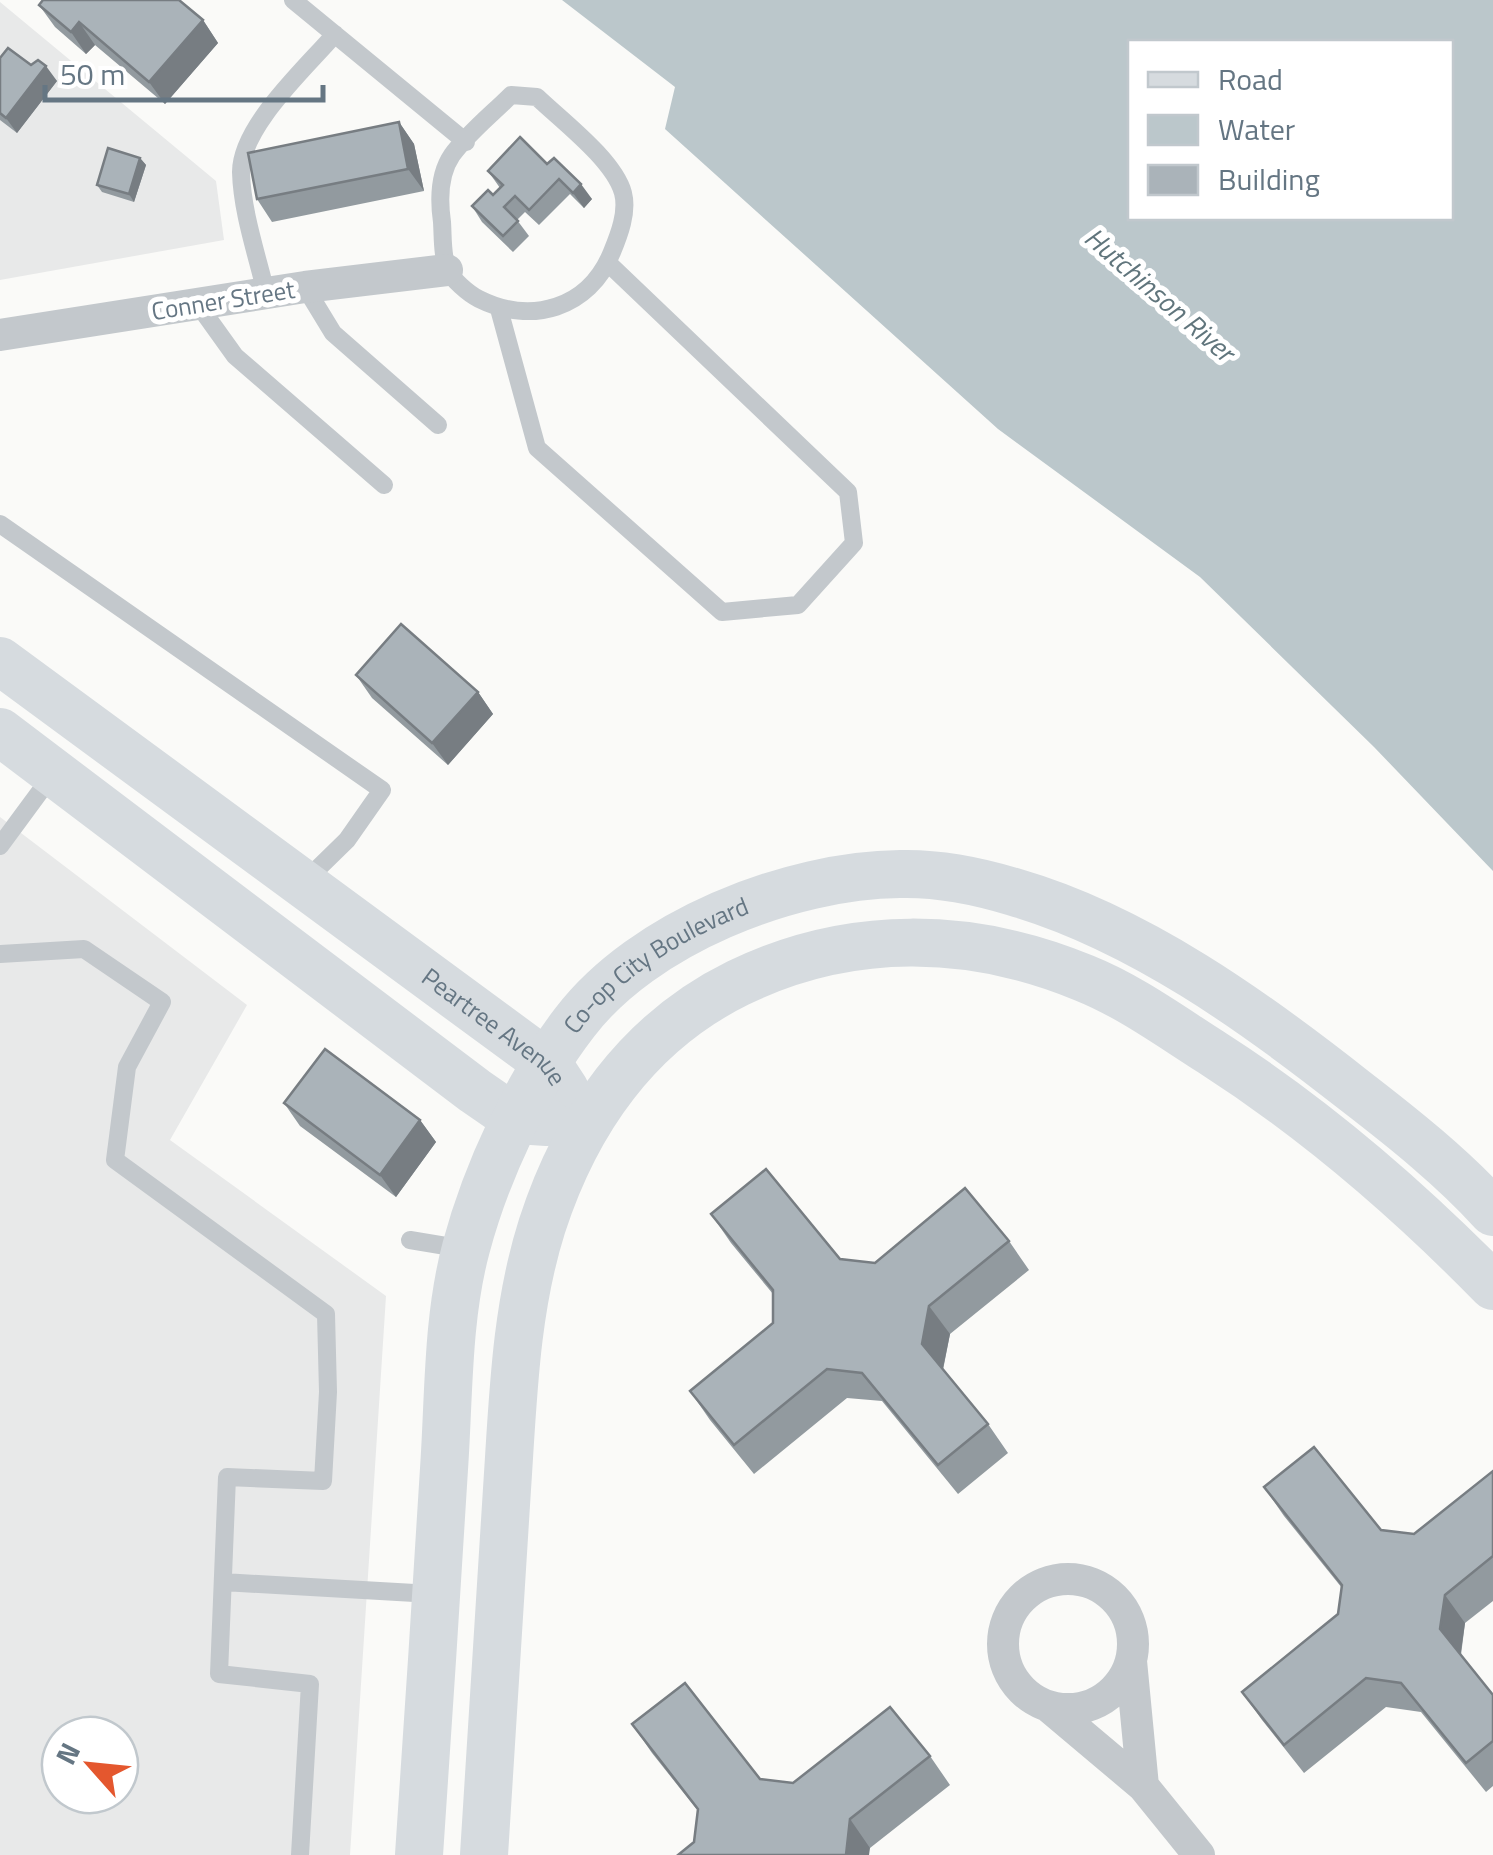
<svg xmlns="http://www.w3.org/2000/svg" width="1493" height="1855" font-family="'Titillium Web',sans-serif">
  <rect width="100%" height="100%" fill="#fafaf8"/>
  <path fill="#e8e9e9" fill-rule="evenodd" d="M 0,2 L 216,181 L 224,240 L 0,280 Z
    M 0,817 L 247,1005 L 170,1140 L 386,1296 L 350,1855 L 0,1855 ZM 60,1735 L 120,1735 L 120,1795 L 60,1795 Z"/>
  <path fill="#bbc7cb" fill-rule="evenodd" d="M 562,0 L 1493,0 L 1493,871 L 1374,747 L 1200,577 L 998,429 L 665,129 L 675,87 ZM 1130,42 L 1450,42 L 1450,218 L 1130,218 Z"/>
  <g fill="none" stroke-linecap="round" stroke-linejoin="round">
    <path stroke="#c3c8cc" stroke-width="18" d="M 293,0 L 466,142
      M 511,95 L 537,97 C 562,121 614,160 623,193 C 628,212 619,235 612,252 C 589,309 531,325 479,299 C 469,294 451,279 447,268 C 442,255 443,236 442,222 C 439,201 439,174 452,155 C 468,133 492,114 511,95 Z
      M 305,287 L 333,333 L 438,425
      M 266,293 C 257,255 242,212 241,172 C 241,126 306,68 335,34
      M 197,303 L 235,356 L 384,485
      M 499,309 L 537,448 L 722,612 L 798,605 L 854,543 L 848,492 L 608,263
      M 0,524 L 382,790 L 347,840 L 303,883
      M 0,846 L 53,774
      M 0,954 L 84,949 L 162,1002 L 127,1067 L 115,1160 L 326,1314 L 328,1392 L 323,1481 L 227,1477 L 219,1674 L 310,1684 L 300,1855
      M 410,1240 L 464,1249
      M 223,1582 L 432,1594"/>
    <path stroke="#c3c8cc" stroke-width="32" d="M 0,335 L 305,287 L 447,270
      M1003 1644a65 65 0 1 1 130 0a65 65 0 1 1-130 0Z
      M 1048,1706 L 1143,1786 L 1131,1661
      M 1143,1786 L 1199,1855"/>
    <g stroke="#d6dbdf" stroke-width="48">
      <path id="s1" d="M 0,661 L 548,1064 L 565,1090"/>
      <path d="M 0,732 L 475,1091 L 517,1120 L 547,1122"/>
      <path id="s2" d="M 419,1855 C 428,1726 436,1598 444,1469 C 449,1396 447,1319 466,1248 C 486,1173 527,1084 575,1022 C 643,933 789,875 900,874 C 937,873 978,881 1014,892 C 1138,928 1255,1012 1355,1091 C 1403,1128 1452,1167 1493,1212"/>
      <path d="M 484,1855 C 492,1733 499,1611 507,1489 C 513,1400 515,1311 542,1226 C 576,1121 638,1032 738,983 C 849,929 971,931 1084,978 C 1129,996 1170,1026 1211,1052 C 1314,1118 1407,1198 1493,1286"/>
    </g>
  </g>
  <path fill="#929a9f" d="M 39,5 L 203,20 L 218,43 L 165,104 L 95,45 L 86,54 L 55,27 Z
    M 0,58 L 31,65 L 57,81 L 17,133 L 0,120 Z
    M 399,122 L 414,144 L 424,191 L 272,222 L 257,199 Z
    M 140,158 L 146,165 L 134,202 L 102,192 L 97,185 Z
    M 547,164 L 592,199 L 584,208 L 570,194 L 539,225 L 525,212 L 517,220 L 529,236 L 513,252 L 482,222 L 472,206 L 493,195 L 500,188 L 488,171 Z
    M 356,675 L 478,692 L 493,714 L 448,765 L 372,698 Z
    M 284,1103 L 420,1120 L 436,1142 L 396,1197 L 300,1126 Z
    M 711,1214 L 840,1259 L 875,1263 L 1009,1241 L 1029,1270 L 950,1334 L 943,1370 L 988,1424 L 1008,1453 L 958,1494 L 882,1401 L 847,1398 L 754,1474 L 710,1420 L 690,1391 L 773,1323 L 773,1294 L 731,1243 Z
    M 1493,1471 L 1493,1601 L 1465,1623 L 1461,1655 L 1493,1695 L 1493,1786 L 1486,1792 L 1421,1712 L 1386,1707 L 1304,1773 L 1262,1720 L 1242,1692 L 1338,1614 L 1342,1588 L 1284,1516 L 1264,1487 L 1381,1530 L 1414,1534 Z
    M 632,1724 L 760,1779 L 793,1783 L 930,1756 L 950,1785 L 870,1848 L 694,1842 L 698,1811 L 652,1753 Z"/>
  <path fill="#777d82" d="M 203,20 L 218,43 L 165,104 L 149,82 Z
    M 79,22 L 95,45 L 86,54 L 71,32 Z
    M 46,66 L 57,81 L 17,133 L 6,118 Z
    M 399,122 L 414,144 L 424,191 L 408,169 Z
    M 140,158 L 146,165 L 134,202 L 129,194 Z
    M 581,184 L 592,199 L 584,208 L 573,193 Z
    M 478,692 L 493,714 L 448,765 L 432,743 Z
    M 420,1120 L 436,1142 L 396,1197 L 380,1175 Z
    M 929,1306 L 950,1334 L 942,1373 L 922,1344 Z
    M 1445,1595 L 1465,1623 L 1460,1658 L 1440,1629 Z
    M 850,1819 L 870,1848 L 869,1855 L 846,1855 Z"/>
  <path fill="#aab3b9" stroke="#777d82" stroke-width="2.5" d="M 43,0 L 179,0 L 203,20 L 149,82 L 79,22 L 71,32 L 39,5 Z
    M 8,48 L 31,65 L 38,60 L 46,66 L 6,118 L 0,113 L 0,58 Z
    M 399,122 L 408,169 L 257,199 L 248,153 Z
    M 520,137 L 547,164 L 554,158 L 581,184 L 573,193 L 559,179 L 529,210 L 515,196 L 504,207 L 518,221 L 503,236 L 472,206 L 488,190 L 493,195 L 503,185 L 488,171 Z
    M 108,148 L 140,158 L 129,194 L 97,185 Z
    M 401,624 L 478,692 L 432,743 L 356,675 Z
    M 325,1049 L 420,1120 L 380,1175 L 284,1103 Z
    M 766,1169 L 840,1259 L 875,1263 L 965,1188 L 1009,1241 L 929,1306 L 922,1344 L 988,1424 L 938,1465 L 862,1373 L 827,1369 L 734,1445 L 690,1391 L 773,1323 L 773,1290 L 711,1214 Z
    M 1314,1447 L 1381,1530 L 1414,1534 L 1493,1471 L 1493,1556 L 1445,1595 L 1440,1629 L 1493,1695 L 1493,1741 L 1466,1763 L 1401,1683 L 1366,1678 L 1284,1745 L 1242,1692 L 1338,1614 L 1342,1585 L 1264,1487 Z
    M 685,1683 L 760,1779 L 793,1783 L 890,1707 L 930,1756 L 850,1819 L 846,1855 L 678,1855 L 694,1842 L 698,1809 L 632,1724 Z"/>
  <g text-anchor="middle" dominant-baseline="central" stroke-width="10" stroke-linejoin="round" paint-order="stroke">
    <g font-size="25" fill="#657683" stroke="#fff">
      <text transform="translate(223 300) rotate(-9)">Conner Street</text>
      <text stroke="none"><textPath href="#s2" startOffset="962">Co-op City Boulevard</textPath></text>
      <text stroke="none"><textPath href="#s1" startOffset="615">Peartree Avenue</textPath></text>
    </g>
    <g font-size="28" font-style="italic" fill="#60757c" stroke="#fff">
      <text transform="translate(1160 294) rotate(41)">Hutchinson River</text>
    </g>
  </g>
  <rect x="1128" y="40" width="325" height="180" fill="#ffffff" stroke="#c1c8cd" stroke-width="2.5"/>
  <rect x="1148" y="72" width="50" height="15" fill="#d6dbdf" stroke="#c1c8cd" stroke-width="2.5"/>
  <text x="1218" y="90" font-size="30" fill="#657683">Road</text>
  <rect x="1148" y="115" width="50" height="30" fill="#bbc7cb" stroke="#c1c8cd" stroke-width="2.5"/>
  <text x="1218" y="140" font-size="30" fill="#657683">Water</text>
  <rect x="1148" y="165" width="50" height="30" fill="#aab3b9" stroke="#c1c8cd" stroke-width="2.5"/>
  <text x="1218" y="190" font-size="30" fill="#657683">Building</text>
  <g transform="translate(90 1765) rotate(297)"><circle r="48" fill="#ffffff" stroke="#c1c8cd" stroke-width="2.5"/>
  <path d="M0-8L18 38L0 25L-18 38Z" fill="#e4572e"/>
  <text y="-15" font-size="28" font-weight="bold" text-anchor="middle" fill="#657683">N</text>
  </g>
  <path d="M45 85v15h278v-15" fill="none" stroke="#657683" stroke-width="5"/>
  <text x="60" y="85" font-size="30" fill="#657683" stroke="#ffffff" stroke-width="8" paint-order="stroke">50 m</text>
</svg>
